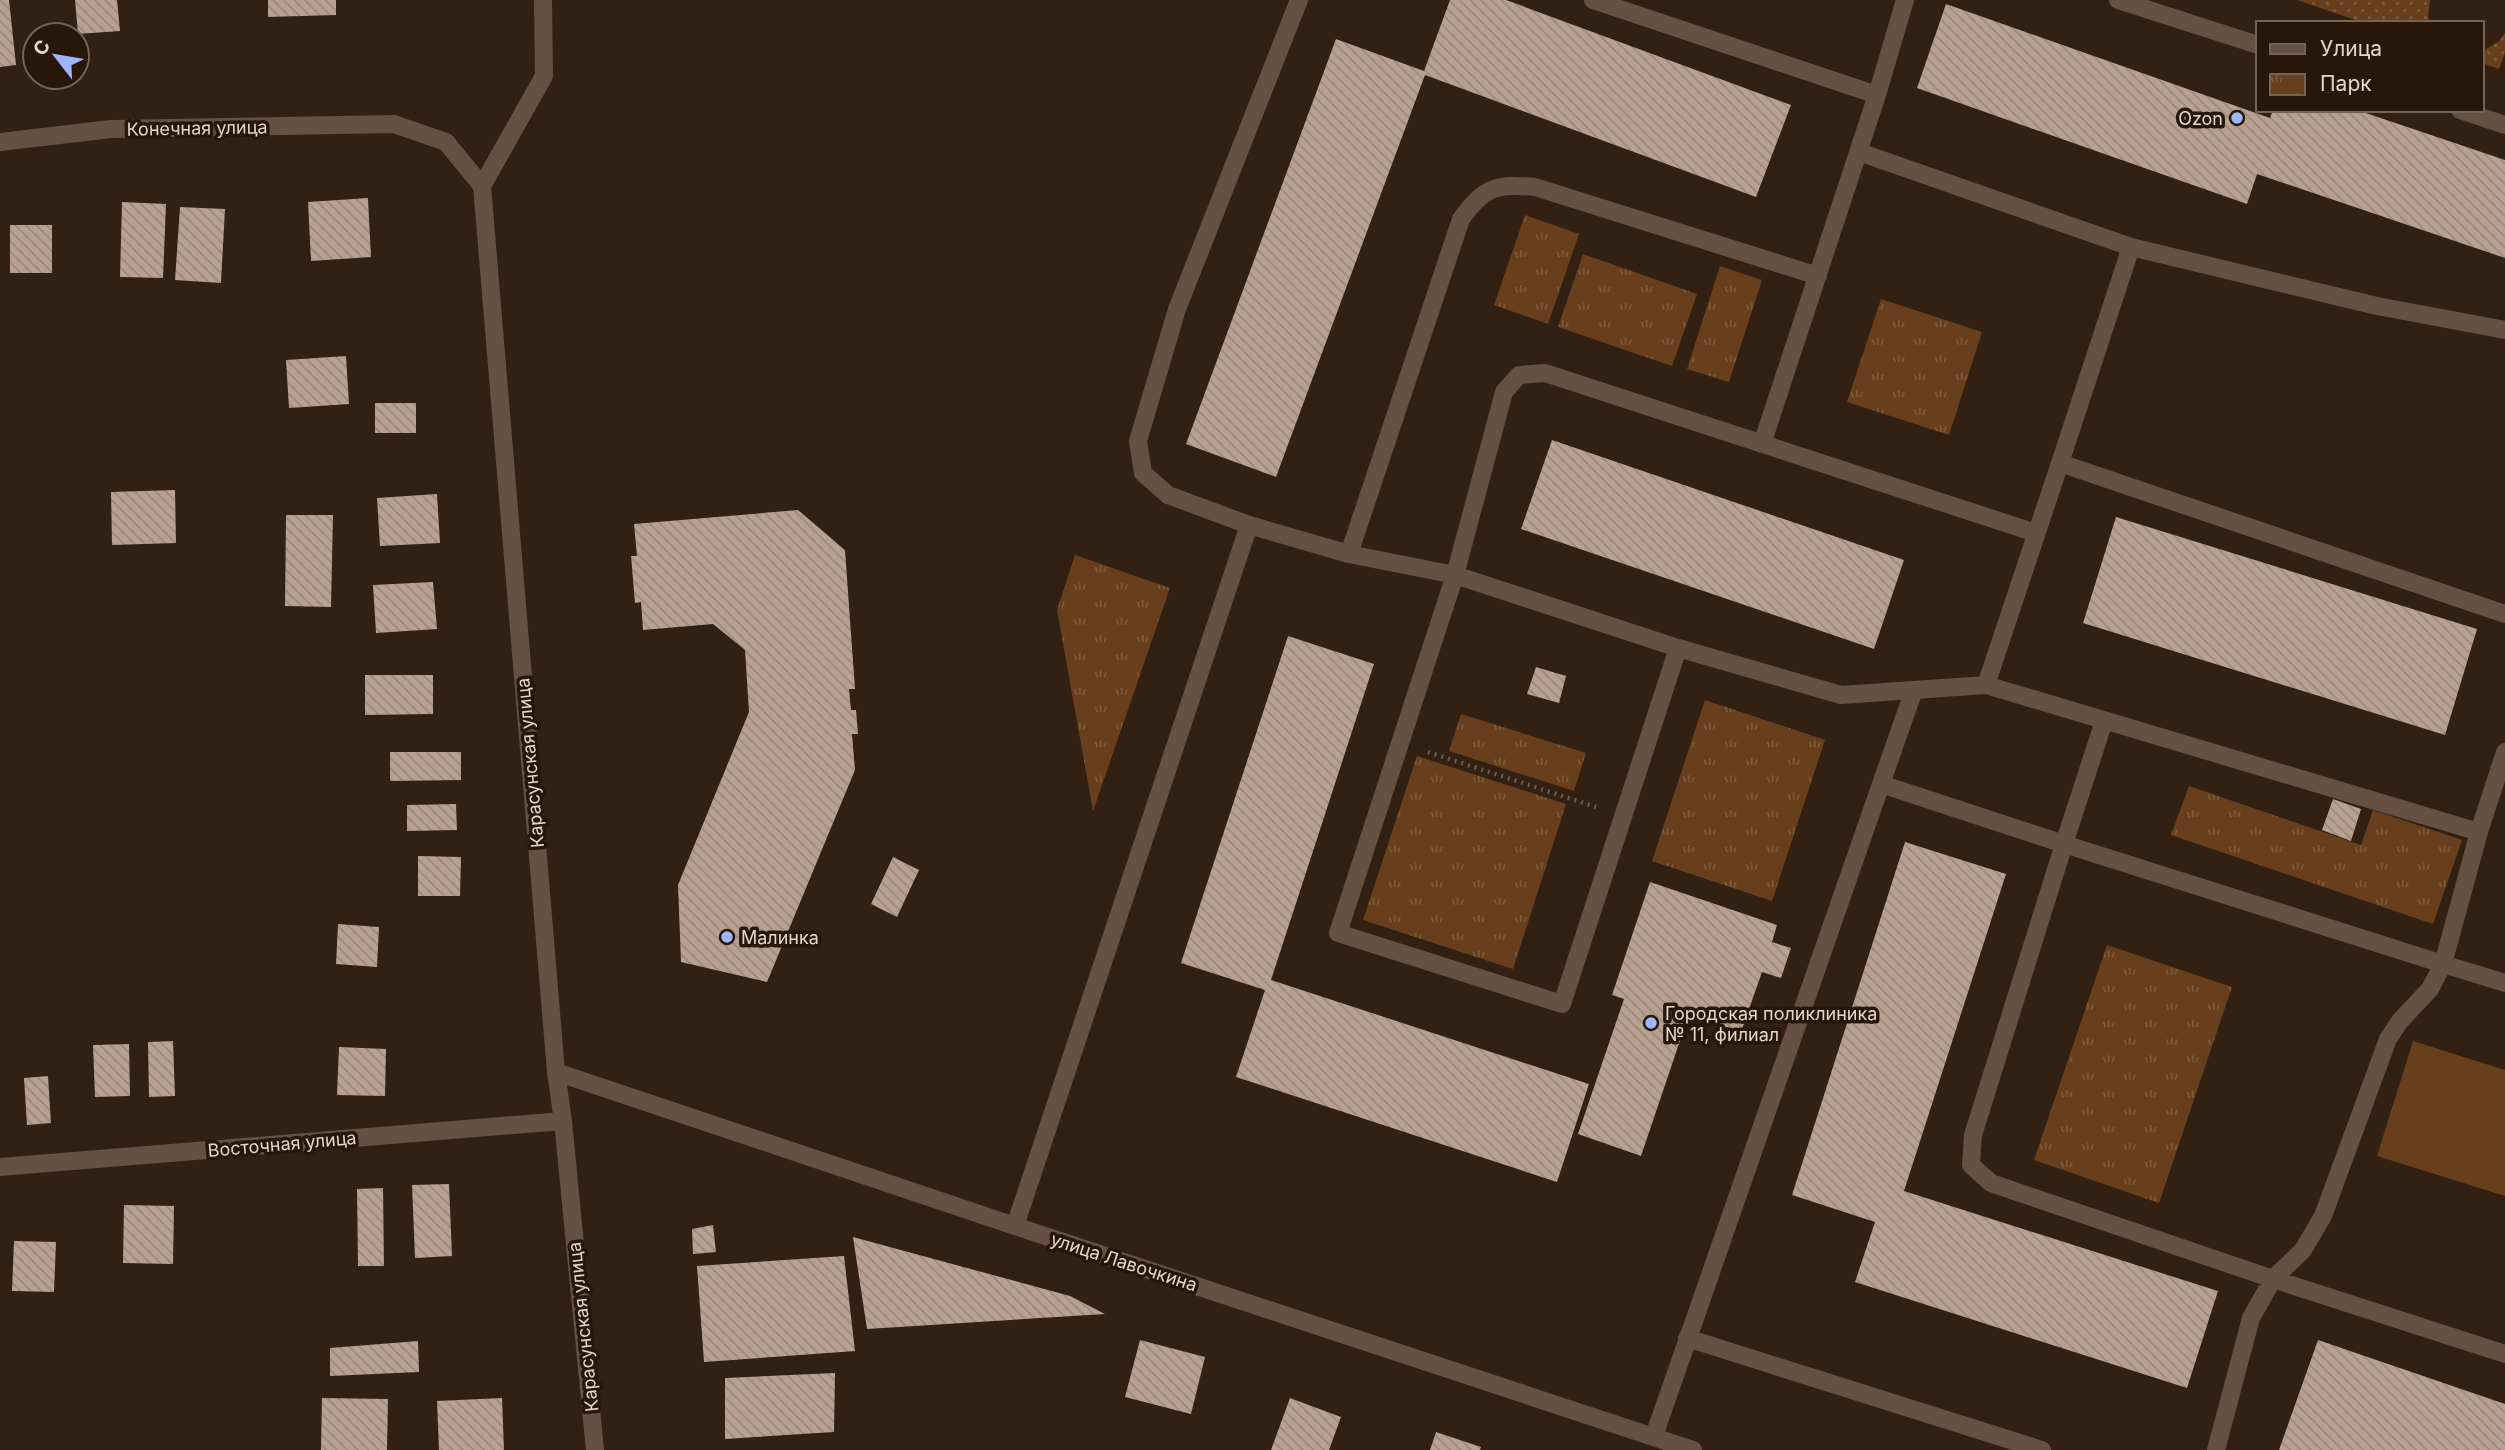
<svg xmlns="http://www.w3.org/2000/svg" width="2505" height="1450" font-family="Inter,sans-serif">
  <defs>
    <pattern id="grass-dots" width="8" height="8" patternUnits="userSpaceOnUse" patternTransform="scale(1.75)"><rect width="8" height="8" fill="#673f1c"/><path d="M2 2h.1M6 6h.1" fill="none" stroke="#7c5a3c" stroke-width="1.8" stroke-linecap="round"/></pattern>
    <pattern id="park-tufts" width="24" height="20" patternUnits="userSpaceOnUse" patternTransform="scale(1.75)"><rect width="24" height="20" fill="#673f1c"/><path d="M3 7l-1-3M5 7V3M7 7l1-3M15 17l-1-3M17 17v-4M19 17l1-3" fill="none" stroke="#7c5a3c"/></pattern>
    <pattern id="building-back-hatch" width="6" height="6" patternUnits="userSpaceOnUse" patternTransform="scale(1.75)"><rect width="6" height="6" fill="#b8a190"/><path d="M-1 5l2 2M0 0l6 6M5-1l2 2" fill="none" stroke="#9b897b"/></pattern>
  </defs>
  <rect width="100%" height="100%" fill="#322012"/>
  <path fill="url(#grass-dots)" d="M 2297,0 L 2430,0 L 2428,16 L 2430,23 L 2364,23 Z
    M 2505,33 L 2505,53 L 2499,69 L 2482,63 L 2482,52 L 2499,41 Z"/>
  <path fill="url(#park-tufts)" d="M 1525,215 L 1579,234 L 1548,324 L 1494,305 Z
    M 1583,254 L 1697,294 L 1672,366 L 1558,327 Z
    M 1720,266 L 1762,280 L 1729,382 L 1687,369 Z
    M 1881,299 L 1982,332 L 1949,435 L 1847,402 Z
    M 1075,555 L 1170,588 L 1093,811 L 1057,610 Z
    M 1705,700 L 1825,740 L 1772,901 L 1652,861 Z
    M 1461,714 L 1586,753 L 1574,791 L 1449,751 Z
    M 1417,756 L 1566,804 L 1513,969 L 1363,920 Z
    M 2189,786 L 2361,845 L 2373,810 L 2462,840 L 2433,924 L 2171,835 Z
    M 2107,945 L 2232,987 L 2159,1203 L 2034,1160 Z"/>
  <path fill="#673f1c" d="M 2413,1041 L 2505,1070 L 2505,1196 L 2377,1156 Z"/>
  <path fill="url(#building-back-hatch)" d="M 0,0 L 9,0 L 16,65 L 0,67 Z
    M 75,0 L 117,0 L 120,31 L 78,34 Z
    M 268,0 L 336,0 L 336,15 L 268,17 Z
    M 1450,0 L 1506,0 L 1791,105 L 1756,197 L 1425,75 L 1276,477 L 1186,444 L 1336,39 L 1424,71 Z
    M 1946,4 L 2270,118 L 2273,110 L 2357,110 L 2505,160 L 2505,258 L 2257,174 L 2247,204 L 1917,88 Z
    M 368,198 L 371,257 L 311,261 L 308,202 Z
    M 122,202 L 166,204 L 163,278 L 120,277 Z
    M 180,207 L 225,209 L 221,283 L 175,280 Z
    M 10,225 L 52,225 L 52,273 L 10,273 Z
    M 346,356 L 349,404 L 289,408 L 286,360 Z
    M 375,403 L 416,403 L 416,433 L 375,433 Z
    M 1552,440 L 1904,560 L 1874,649 L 1521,529 Z
    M 175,490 L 176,543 L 112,545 L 111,492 Z
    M 437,494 L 440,543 L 380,546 L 377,498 Z
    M 798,510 L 845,550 L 855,689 L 849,689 L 851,710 L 856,710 L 858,734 L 852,734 L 855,770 L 767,982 L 681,962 L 678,885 L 749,712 L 745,650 L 713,624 L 643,630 L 641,602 L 635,603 L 631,556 L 637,556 L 634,524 Z
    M 286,515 L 333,515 L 331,607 L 285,606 Z
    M 2116,517 L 2477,629 L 2445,735 L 2083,623 Z
    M 433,582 L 437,629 L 376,633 L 373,585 Z
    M 1288,636 L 1374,664 L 1271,980 L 1589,1084 L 1557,1182 L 1236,1077 L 1265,990 L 1181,963 Z
    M 1536,667 L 1566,676 L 1559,703 L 1527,694 Z
    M 365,675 L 433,675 L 433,714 L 365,715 Z
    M 390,752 L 461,752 L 461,780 L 390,781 Z
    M 2333,799 L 2361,809 L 2351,841 L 2322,830 Z
    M 456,804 L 457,830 L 407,831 L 407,805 Z
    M 1905,842 L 2006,874 L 1904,1191 L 2218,1291 L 2187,1388 L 1855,1282 L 1875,1222 L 1792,1195 Z
    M 418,856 L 461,857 L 460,896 L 418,896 Z
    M 893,857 L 919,870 L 897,917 L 871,904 Z
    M 1650,882 L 1777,925 L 1772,942 L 1791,948 L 1781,978 L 1762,972 L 1741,1032 L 1689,1014 L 1641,1156 L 1578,1134 L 1624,999 L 1612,995 Z
    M 338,924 L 379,927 L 377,967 L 336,964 Z
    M 173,1041 L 175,1096 L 149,1097 L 148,1042 Z
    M 129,1044 L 130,1096 L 95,1097 L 93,1045 Z
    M 339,1047 L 386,1049 L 385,1096 L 337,1095 Z
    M 48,1076 L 51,1123 L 27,1125 L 24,1078 Z
    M 449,1184 L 452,1256 L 415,1258 L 412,1185 Z
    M 383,1188 L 384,1266 L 358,1266 L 357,1189 Z
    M 124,1205 L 174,1206 L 173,1264 L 123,1263 Z
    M 713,1225 L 716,1252 L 693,1254 L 692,1229 Z
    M 853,1237 L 1070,1296 L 1105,1314 L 867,1329 Z
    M 14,1241 L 56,1242 L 54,1292 L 12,1291 Z
    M 844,1256 L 855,1351 L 704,1362 L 697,1266 Z
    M 1140,1340 L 1205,1357 L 1191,1414 L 1125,1397 Z
    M 2318,1340 L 2505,1404 L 2505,1450 L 2279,1450 Z
    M 418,1341 L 419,1372 L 330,1376 L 330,1348 Z
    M 835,1373 L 834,1432 L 725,1439 L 725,1378 Z
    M 322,1398 L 388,1399 L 387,1450 L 321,1450 Z
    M 502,1398 L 504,1450 L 439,1450 L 437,1401 Z
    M 1290,1398 L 1341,1417 L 1329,1450 L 1271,1450 Z
    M 1436,1432 L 1481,1447 L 1480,1450 L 1430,1450 Z"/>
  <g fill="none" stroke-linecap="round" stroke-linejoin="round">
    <path stroke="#6b5b4f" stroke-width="4.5" stroke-dasharray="2 5" stroke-linecap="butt" d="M 1428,752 L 1596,807"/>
    <path stroke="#655041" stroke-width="18" d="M 1299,0 L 1177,309 L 1138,441 L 1143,473 L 1168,495 L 1249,525 L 1349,554 L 1455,575 L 1678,648 L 1841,695 L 1986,685
      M 1593,0 L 1877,95
      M 2118,0 L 2258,45
      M 2460,110 L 2505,125
      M 1859,152 L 2131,247 L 2377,306 L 2505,330
      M 482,186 L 544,76 L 543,0
      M 1762,444 L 1877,95 L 1905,0
      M 2060,463 L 2131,247
      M 1349,554 L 1461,219 C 1485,186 1496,184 1535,187 L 1818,276
      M 1678,648 L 1562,1004 L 1338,933 L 1455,575 L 1504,392 L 1519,375 L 1545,373 L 2036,533
      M 2104,721 L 2064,844 L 2443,964 L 2430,989 L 2400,1021 L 2388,1039 L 2323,1216 L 2303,1250 L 2273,1279 L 2251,1318 L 2216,1450
      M 2505,752 L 2479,832 L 2443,964 L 2505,983
      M 1881,784 L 1914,690
      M 2479,832 L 1986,685 L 2060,463 L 2505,614
      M 1015,1226 L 1249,525
      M 1687,1338 L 2042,1450
      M 1654,1436 L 1881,784 L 2064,844 L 1973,1135 L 1971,1165 L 1991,1183 L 2273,1279 L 2505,1354"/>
    <path stroke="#655041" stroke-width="18" d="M 0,142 L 111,129 L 394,124 L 446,142 L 482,186 L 556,1072 L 563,1121 L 595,1450
      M 556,1072 L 1015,1226 L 1693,1450
      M 0,1167 L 563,1121"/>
  </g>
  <g fill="#9eb4fd" stroke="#281709" stroke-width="2.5">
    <circle cx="2237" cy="118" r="7"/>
    <circle cx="727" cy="937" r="7"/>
    <circle cx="1651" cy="1023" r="7"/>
  </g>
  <g text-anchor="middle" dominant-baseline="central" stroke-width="7" stroke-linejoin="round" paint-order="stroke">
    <g font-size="18" fill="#e1d5cc" stroke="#281709" text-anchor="start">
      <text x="2223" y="118" text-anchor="end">Ozon</text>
      <text x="741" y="937">Малинка</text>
      <text x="1665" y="1013">Городская поликлиника<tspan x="1665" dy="21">№ 11, филиал</tspan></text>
    </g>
    <g font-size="18" fill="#e1d5cc" stroke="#281709">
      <text transform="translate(197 128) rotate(-1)">Конечная улица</text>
      <text transform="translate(530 763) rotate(-95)">Карасунская улица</text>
      <text transform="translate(282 1144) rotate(-5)">Восточная улица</text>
      <text transform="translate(1124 1262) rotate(18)">улица Лавочкина</text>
      <text transform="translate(583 1327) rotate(-96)">Карасунская улица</text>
    </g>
  </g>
  <rect x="2256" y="21" width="228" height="91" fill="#281709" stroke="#726357" stroke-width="2"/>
  <rect x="2270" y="44" width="35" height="10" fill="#655041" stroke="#726357" stroke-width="2"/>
  <text x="2320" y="56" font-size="21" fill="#e1d5cc">Улица</text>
  <rect x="2270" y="74" width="35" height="21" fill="url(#park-tufts)" stroke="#726357" stroke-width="2"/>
  <text x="2320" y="91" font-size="21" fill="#e1d5cc">Парк</text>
  <g transform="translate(56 56) rotate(301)"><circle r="33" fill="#281709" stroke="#726357" stroke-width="2"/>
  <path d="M0-5L12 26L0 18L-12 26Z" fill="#9eb4fd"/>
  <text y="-10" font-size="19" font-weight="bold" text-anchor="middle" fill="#e1d5cc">С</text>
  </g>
</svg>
